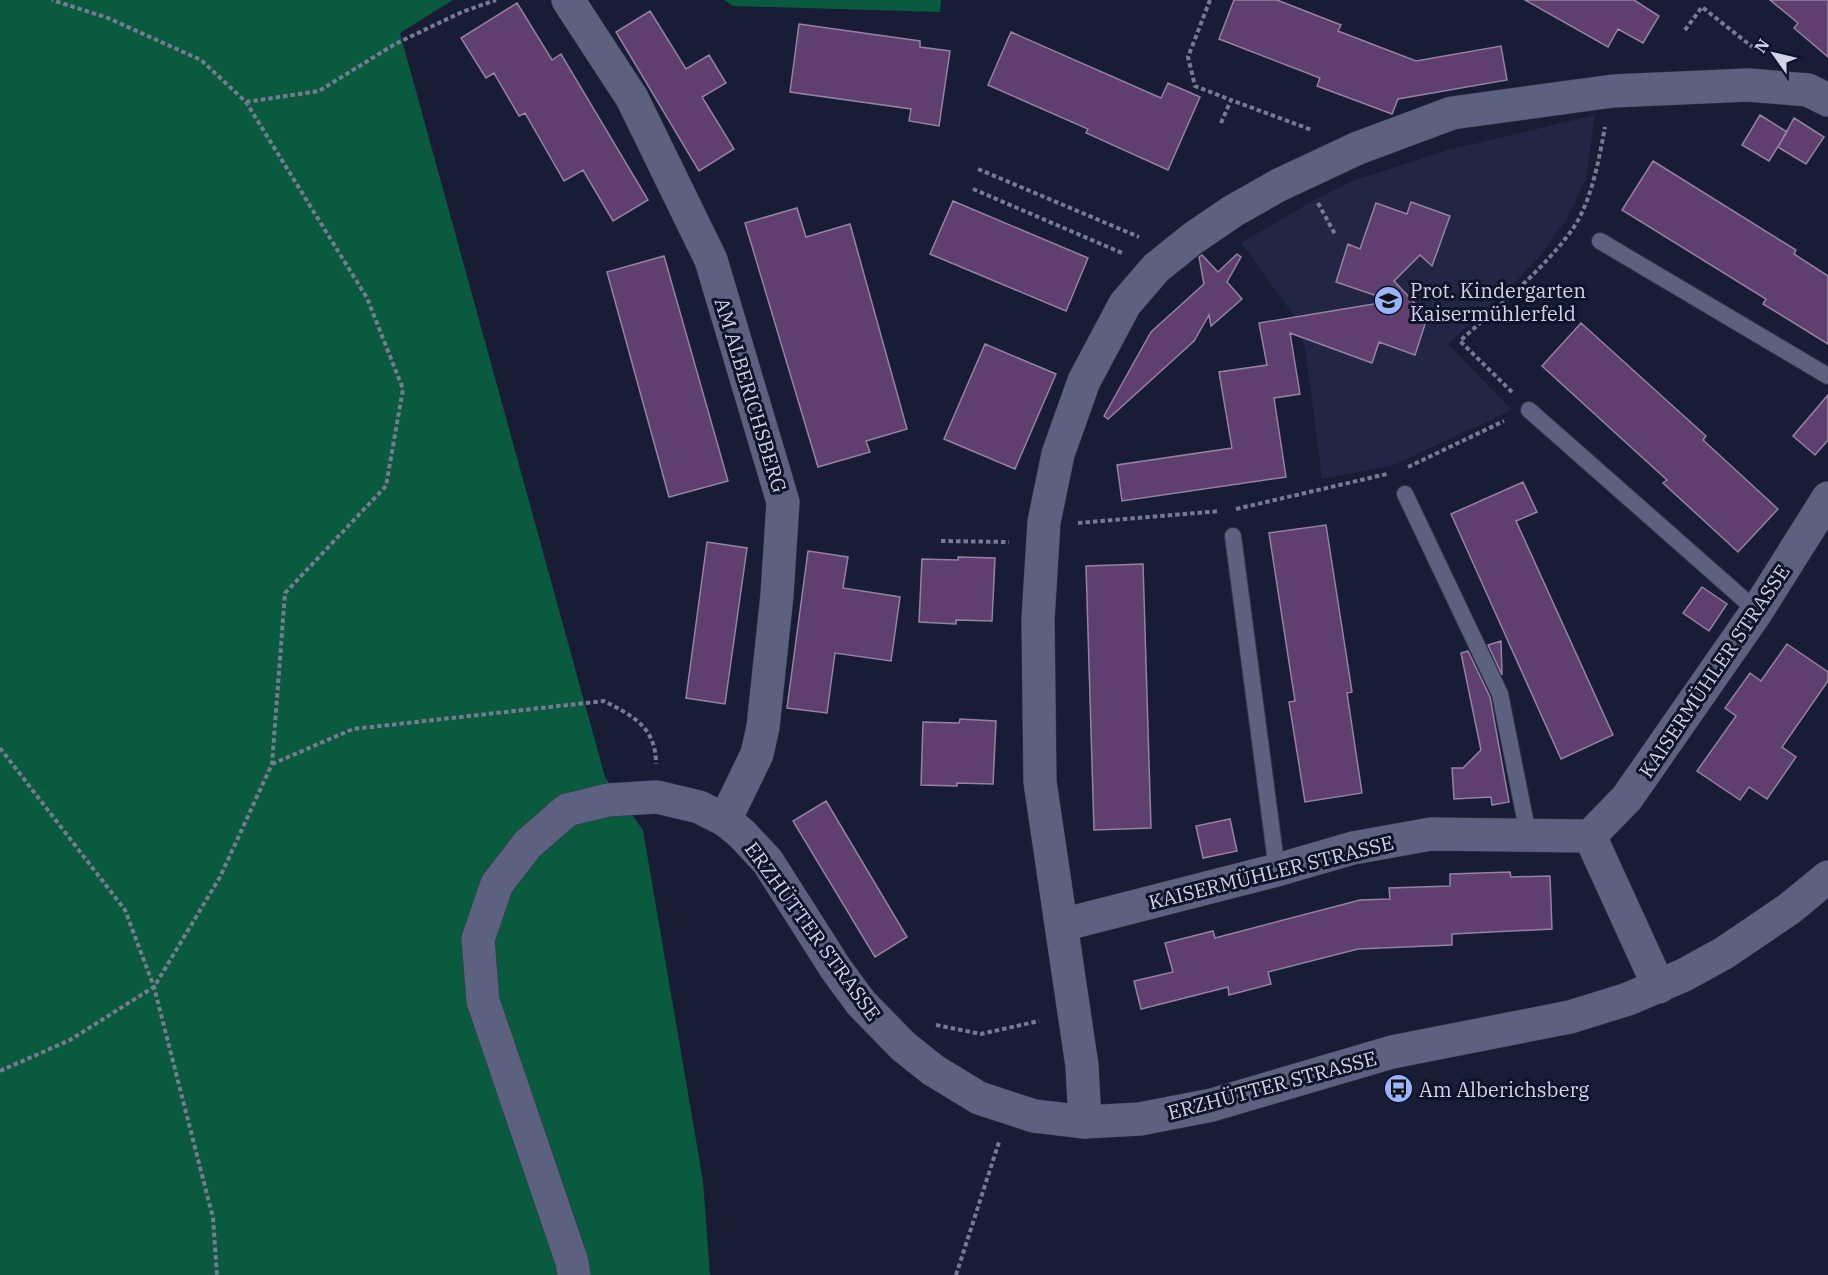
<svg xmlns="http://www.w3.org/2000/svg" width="1828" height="1275" font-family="'IBM Plex Serif',serif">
  <rect width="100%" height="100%" fill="#181c35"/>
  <path fill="#222644" d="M 1595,115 L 1586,179 L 1566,220 L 1542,254 L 1513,285 L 1448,344 L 1512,410 L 1394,465 L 1322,479 L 1305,347 L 1295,317 L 1241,243 L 1316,199 L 1355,180 L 1448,150 Z"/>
  <path fill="#095a3e" d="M 0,0 L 453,0 L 400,33 L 605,777 L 643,830 L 703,1181 L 710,1275 L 0,1275 Z
    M 724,0 L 941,0 L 940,12 L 733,6 Z"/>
  <path fill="#5e3f6f" stroke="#9582a0" stroke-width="1.5" d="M 1234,0 L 1277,0 L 1341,25 L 1338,31 L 1416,61 L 1501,46 L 1507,80 L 1398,99 L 1392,114 L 1317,86 L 1320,78 L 1219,39 Z
    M 1525,0 L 1634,0 L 1659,16 L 1643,43 L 1618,29 L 1608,47 Z
    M 1770,0 L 1828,0 L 1828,57 L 1794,28 L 1798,23 Z
    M 517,3 L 552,60 L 561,54 L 648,200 L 613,221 L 583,170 L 564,181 L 525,113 L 519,116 L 494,73 L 486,78 L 461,38 Z
    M 650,11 L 686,69 L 709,55 L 726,83 L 702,97 L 734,149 L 699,171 L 616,32 Z
    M 799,24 L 920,41 L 920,47 L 950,51 L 939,126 L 909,121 L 911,109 L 790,92 Z
    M 1011,32 L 1161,98 L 1168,83 L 1200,97 L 1168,170 L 1086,133 L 1088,129 L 988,85 Z
    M 1760,115 L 1787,132 L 1769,161 L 1742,145 Z
    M 1794,118 L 1824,137 L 1806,164 L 1778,147 Z
    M 1653,161 L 1796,250 L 1794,254 L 1828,276 L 1828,344 L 1763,304 L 1766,299 L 1622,210 Z
    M 953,201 L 1088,258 L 1066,311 L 930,254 Z
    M 1411,202 L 1450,216 L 1432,266 L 1420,255 L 1394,281 L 1424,313 L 1428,315 L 1415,355 L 1379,342 L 1372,363 L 1290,333 L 1300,394 L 1274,398 L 1286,477 L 1122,501 L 1117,465 L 1232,448 L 1219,372 L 1267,365 L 1259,323 L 1392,301 L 1336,282 L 1348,244 L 1360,249 L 1376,203 L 1407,214 Z
    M 797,208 L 806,237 L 850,224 L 907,429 L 866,441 L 870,452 L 818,467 L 745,223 Z
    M 1237,254 L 1241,257 L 1227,282 L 1242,299 L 1211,326 L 1209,315 L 1194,341 L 1108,419 L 1104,416 L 1151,332 L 1204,284 L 1199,257 L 1202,255 L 1218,272 Z
    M 664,256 L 728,481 L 669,497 L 607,272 Z
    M 1581,323 L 1706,436 L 1703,440 L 1778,509 L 1738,552 L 1663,483 L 1667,480 L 1542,366 Z
    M 985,344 L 1056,374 L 1015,469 L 944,439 Z
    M 1828,395 L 1828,440 L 1815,455 L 1793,436 Z
    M 1523,482 L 1537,512 L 1516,521 L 1613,735 L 1561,759 L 1451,514 Z
    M 1326,525 L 1352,692 L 1347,693 L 1362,793 L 1305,802 L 1289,702 L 1295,701 L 1269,533 Z
    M 707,542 L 747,548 L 725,704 L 686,698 Z
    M 808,551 L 848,557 L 843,588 L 900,597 L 891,661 L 835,653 L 827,713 L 787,708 Z
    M 958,557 L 995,558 L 992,621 L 956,620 L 956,624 L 919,622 L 922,559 L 958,560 Z
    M 1143,564 L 1151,828 L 1094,830 L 1086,566 Z
    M 1702,587 L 1727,604 L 1709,631 L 1683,613 Z
    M 1501,641 L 1502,675 L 1488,645 Z
    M 1787,644 L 1828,672 L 1828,681 L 1782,747 L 1796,757 L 1767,799 L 1749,787 L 1740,800 L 1697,771 L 1736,716 L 1725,708 L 1750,673 L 1761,681 Z
    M 1468,651 L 1490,697 L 1509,802 L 1492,805 L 1491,797 L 1454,799 L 1452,768 L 1463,768 L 1481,750 L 1461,653 Z
    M 960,719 L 996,721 L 993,784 L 957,783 L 957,786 L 921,785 L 923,722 L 959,723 Z
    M 826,801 L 907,937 L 875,957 L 793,821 Z
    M 1230,819 L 1237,851 L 1203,858 L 1196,826 Z
    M 1510,872 L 1511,877 L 1550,876 L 1552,929 L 1452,934 L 1452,945 L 1358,949 L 1268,972 L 1271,984 L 1229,995 L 1228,987 L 1141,1009 L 1134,981 L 1173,972 L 1165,943 L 1213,931 L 1215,938 L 1360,900 L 1390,899 L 1389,888 L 1450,886 L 1450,874 Z"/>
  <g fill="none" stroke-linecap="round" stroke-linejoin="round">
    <defs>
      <path id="lane" d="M 1600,241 L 1828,376
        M 1529,410 L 1757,611
        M 1405,494 L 1500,694 L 1528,834
        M 1233,536 L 1277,870"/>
      <path id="street" d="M 568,0 L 632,98 L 711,260 L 783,502 L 777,595 L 763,727 L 757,754 L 725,820
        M 1590,836 L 1659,987
        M 1062,925 L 1277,870 L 1353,848 L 1431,834 L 1590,836 L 1627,798 L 1757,611 L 1828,498
        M 1085,1122 L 1082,1066 L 1040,782 L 1038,619 L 1044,522 L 1058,454 L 1084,381 L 1125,304 L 1156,268 L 1192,239 L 1233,211 L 1279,185 L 1358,148 L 1452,113 L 1613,91 L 1748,85 L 1808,90 L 1828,100"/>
      <path id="secondary" d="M 574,1275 L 572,1262 L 483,1001 L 478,939 L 497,884 L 528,844 L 567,810 L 608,800 L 657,797 L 699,807 L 725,820 L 742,834 L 768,862 L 836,969 L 861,1003 L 903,1046 L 933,1070 L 979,1098 L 1034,1116 L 1085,1122 L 1140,1119 L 1212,1105 L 1392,1052 L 1570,1017 L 1628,999 L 1684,975 L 1724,953 L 1789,909 L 1828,877"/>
    </defs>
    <use href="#lane" stroke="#36374b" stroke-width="18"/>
    <use href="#street" stroke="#36374b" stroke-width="34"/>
    <use href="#secondary" stroke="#36374b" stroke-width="34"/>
    <path stroke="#777b90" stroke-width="4" stroke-dasharray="4.5 3" stroke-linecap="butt" d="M 1210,0 L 1188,57 L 1195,86 L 1231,100
      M 1685,30 L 1702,7 L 1755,49
      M 246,102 L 319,91 L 395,44 L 462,12 L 496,0
      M 1221,123 L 1231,100 L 1312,130
      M 978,169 L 1139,237
      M 973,189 L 1122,253
      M 1318,203 L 1336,236
      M 1512,392 L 1460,341 C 1497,307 1545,269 1574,227 C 1592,199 1599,159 1605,127
      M 1408,467 L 1504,421
      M 1236,509 L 1387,474
      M 1078,523 L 1220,511
      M 941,541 L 1009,542
      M 0,748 L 125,910 L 154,987 L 213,1218 L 217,1275
      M 272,764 L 353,729 L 604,701 C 633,716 656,727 656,764
      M 936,1025 L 981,1034 L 1039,1021
      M 0,1071 L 70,1040 L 154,987 L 220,877 L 272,764 L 285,593 L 386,486 L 403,389 L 367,298 L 246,102 L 201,60 L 108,18 L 52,0
      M 956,1275 L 999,1142"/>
    <use href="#lane" stroke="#5c617f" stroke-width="16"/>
    <use href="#street" stroke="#5c617f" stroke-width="33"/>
    <use href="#secondary" stroke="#5c617f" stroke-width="33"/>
  </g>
  <defs>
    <symbol id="school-disc" viewBox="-11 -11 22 22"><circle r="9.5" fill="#99b5fd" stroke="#10122a"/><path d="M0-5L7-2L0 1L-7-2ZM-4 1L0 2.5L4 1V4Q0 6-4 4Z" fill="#111"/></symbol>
    <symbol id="bus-disc" viewBox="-11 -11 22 22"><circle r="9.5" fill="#99b5fd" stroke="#10122a"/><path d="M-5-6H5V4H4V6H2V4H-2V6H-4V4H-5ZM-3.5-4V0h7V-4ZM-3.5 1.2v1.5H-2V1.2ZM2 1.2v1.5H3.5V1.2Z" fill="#111"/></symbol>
  </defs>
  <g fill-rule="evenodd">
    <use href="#school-disc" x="1372" y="284" width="33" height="33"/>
    <use href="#bus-disc" x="1382" y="1072" width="33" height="33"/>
  </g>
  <g text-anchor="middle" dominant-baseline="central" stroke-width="6" stroke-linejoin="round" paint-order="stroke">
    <g font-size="20" fill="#d0d4e5" stroke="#10122a" text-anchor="start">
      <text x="1410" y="290">Prot. Kindergarten<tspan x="1410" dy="23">Kaisermühlerfeld</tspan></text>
      <text x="1419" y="1089">Am Alberichsberg</text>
    </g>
    <g font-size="20" fill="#d0d4e5" stroke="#10122a">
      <text transform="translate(751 395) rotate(73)">AM ALBERICHSBERG</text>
      <text transform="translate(1714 671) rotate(-56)">KAISERMÜHLER STRASSE</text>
      <text transform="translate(1271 872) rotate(-14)">KAISERMÜHLER STRASSE</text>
      <text transform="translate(813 931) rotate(54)">ERZHÜTTER STRASSE</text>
      <text transform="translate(1272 1085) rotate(-15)">ERZHÜTTER STRASSE</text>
    </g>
  </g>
  <g transform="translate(1774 54) rotate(304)" stroke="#10122a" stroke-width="4.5" paint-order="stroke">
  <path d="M0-4.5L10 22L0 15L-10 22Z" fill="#d0d4e5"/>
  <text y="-9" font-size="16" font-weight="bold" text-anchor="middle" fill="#d0d4e5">N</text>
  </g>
</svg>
